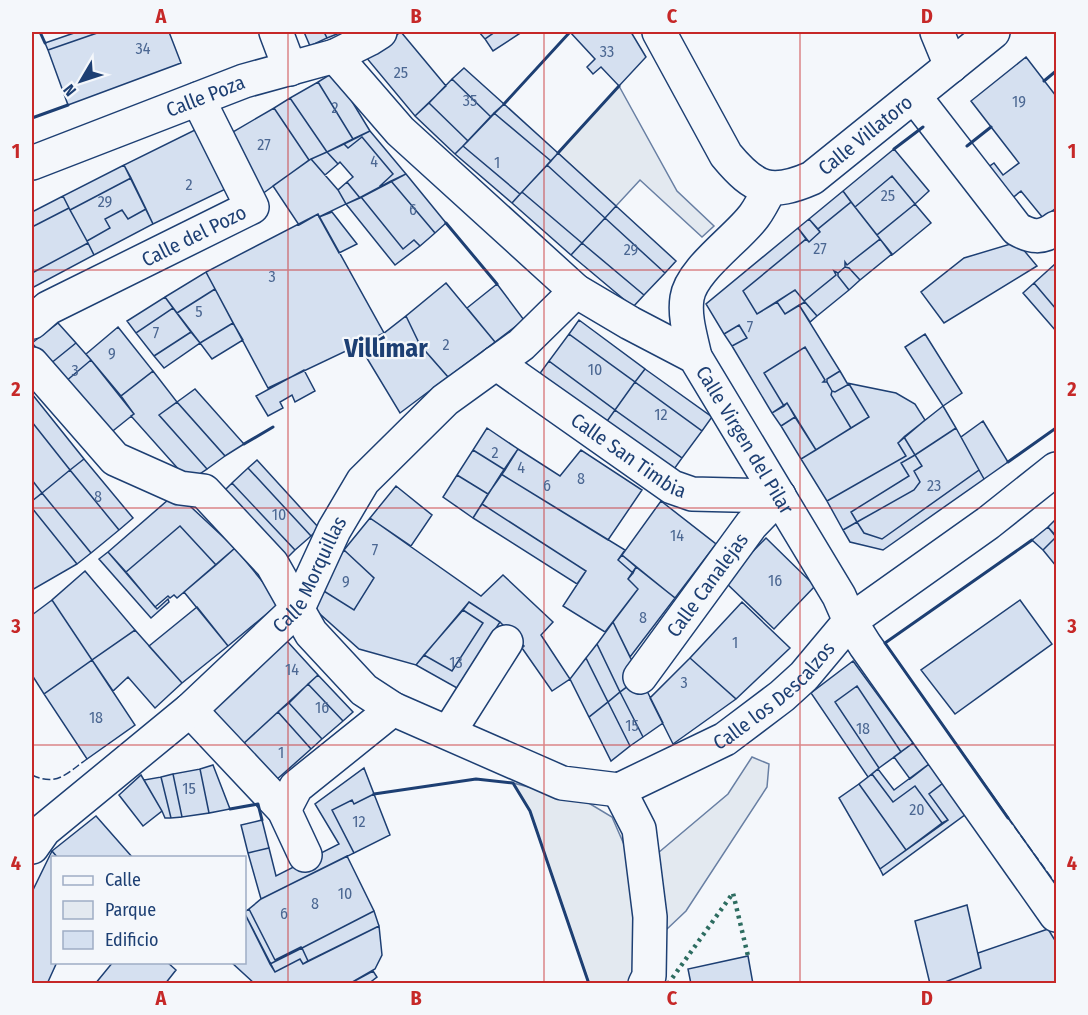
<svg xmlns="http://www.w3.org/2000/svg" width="1088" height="1015" font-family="'Fira Sans Condensed',sans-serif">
  <rect width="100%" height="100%" fill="#f4f7fb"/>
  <path fill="#e3e9f0" stroke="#687fa3" stroke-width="1.5" d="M 619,86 L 677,191 L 714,226 L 702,237 L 640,180 L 616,206 L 558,153 Z
    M 752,757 L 769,764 L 767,787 L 686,911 L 666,930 L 658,853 L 728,794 Z
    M 513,783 L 587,802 L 612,817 L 629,856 L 639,935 L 632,983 L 589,983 L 530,811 Z"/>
  <path fill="#d5e0f0" stroke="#1d3f73" stroke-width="1.5" d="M 77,32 L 100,32 L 48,50 L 45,43 Z
    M 100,32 L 169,32 L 181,63 L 68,105 L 48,50 Z
    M 304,32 L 324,32 L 327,38 L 310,46 Z
    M 324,32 L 342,32 L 327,38 Z
    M 401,32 L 446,86 L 415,116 L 365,56 Z
    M 479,32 L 495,32 L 485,39 Z
    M 495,32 L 522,32 L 493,51 L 485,39 Z
    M 570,32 L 631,32 L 646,57 L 619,86 L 601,67 L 593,74 L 587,67 L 595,59 Z
    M 1026,57 L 1056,96 L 1056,208 L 1043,218 L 1021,191 L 1005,204 L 980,173 L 994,163 L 1003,175 L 1019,163 L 971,101 Z
    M 464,68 L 504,104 L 491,117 L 452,79 Z
    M 334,72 L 370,131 L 353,139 L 318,82 Z
    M 452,79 L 491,117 L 468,141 L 429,103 Z
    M 318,82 L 353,139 L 327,152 L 290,98 Z
    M 290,98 L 327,152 L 309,160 L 274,108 Z
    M 429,103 L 468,141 L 455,154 L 415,116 Z
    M 504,104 L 558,153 L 551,161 L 494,113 Z
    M 274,108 L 309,160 L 258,197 L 226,136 Z
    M 494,113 L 551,161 L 520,194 L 463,146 Z
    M 205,125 L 234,185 L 153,224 L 124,165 Z
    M 370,131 L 406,174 L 381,187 L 380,186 L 393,174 L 362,137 L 348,148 L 344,144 Z
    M 362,137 L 393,174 L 380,186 L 381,187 L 360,198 L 347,182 L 353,177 L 340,162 L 338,164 L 327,152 L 344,144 L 348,148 Z
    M 463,146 L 520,194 L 512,203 L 455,154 Z
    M 894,149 L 929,191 L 915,204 L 892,176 L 855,207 L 843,191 Z
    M 327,152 L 338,164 L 325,175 L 311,159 Z
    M 558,153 L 616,206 L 605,218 L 547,165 Z
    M 311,159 L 338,190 L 346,204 L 319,217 L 318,214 L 299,225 L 273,186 Z
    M 124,165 L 131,178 L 70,210 L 63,196 Z
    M 547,165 L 605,218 L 582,243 L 522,192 Z
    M 406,174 L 446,223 L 435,233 L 391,181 Z
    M 892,176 L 915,204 L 877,235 L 855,207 Z
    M 131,178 L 146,209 L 128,219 L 122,210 L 105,219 L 110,228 L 87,241 L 70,210 Z
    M 391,181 L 435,233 L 420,246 L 414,240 L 403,249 L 361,197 Z
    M 347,182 L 360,198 L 346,204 L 338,190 Z
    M 843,191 L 851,202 L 818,229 L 809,219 Z
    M 522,192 L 582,243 L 571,255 L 512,203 Z
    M 63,196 L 69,208 L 32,227 L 32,212 Z
    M 361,197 L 403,249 L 414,240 L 420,246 L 395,265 L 346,204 Z
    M 851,202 L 880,239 L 847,265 L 845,262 L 845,267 L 838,273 L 834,271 L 836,275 L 804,301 L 795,290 L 757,314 L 743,291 L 806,239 L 809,242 L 820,232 L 818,229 Z
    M 915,204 L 931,223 L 892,255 L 877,235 Z
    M 616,206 L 676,261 L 665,273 L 605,218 Z
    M 69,208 L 88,243 L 32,273 L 32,227 Z
    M 146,209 L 153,224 L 94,255 L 87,241 L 110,228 L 105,219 L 122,210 L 128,219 Z
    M 332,212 L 357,244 L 339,253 L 319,217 Z
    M 318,214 L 384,333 L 268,388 L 206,272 Z
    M 605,218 L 665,273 L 644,295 L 582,243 Z
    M 809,219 L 820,232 L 809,242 L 798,228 Z
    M 798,228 L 806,239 L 743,291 L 757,314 L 777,302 L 785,314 L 799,305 L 840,371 L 827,379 L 827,382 L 823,382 L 825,380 L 805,347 L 764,373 L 784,406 L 772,413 L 732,346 L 747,338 L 739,325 L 724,334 L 706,304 Z
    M 880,239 L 892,254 L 860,280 L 849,268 L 845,267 L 845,262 L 847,265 Z
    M 1017,242 L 1037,266 L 944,323 L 921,292 L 964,258 Z
    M 88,243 L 94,255 L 32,288 L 32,273 Z
    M 582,243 L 644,295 L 633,307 L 571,255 Z
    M 1055,264 L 1056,265 L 1056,309 L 1034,283 Z
    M 845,267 L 849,268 L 860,280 L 849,290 L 838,276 L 838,273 Z
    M 834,271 L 838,273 L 838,276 L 849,290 L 817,316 L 804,301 L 836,275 Z
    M 206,272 L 215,289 L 177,313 L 165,297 Z
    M 446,283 L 495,342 L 448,377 L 420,345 L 406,316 Z
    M 1034,283 L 1056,309 L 1056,331 L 1023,293 Z
    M 497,284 L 524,320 L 495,342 L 467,308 Z
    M 215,289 L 233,323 L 200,343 L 177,313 Z
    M 795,290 L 805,302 L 785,314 L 777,302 Z
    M 165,297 L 173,308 L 136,333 L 127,321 Z
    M 805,302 L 817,316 L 810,322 L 799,305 Z
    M 173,308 L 191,332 L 154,356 L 136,333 Z
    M 406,316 L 420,345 L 448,377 L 400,413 L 359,345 L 384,333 Z
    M 579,320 L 645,369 L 635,382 L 569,334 Z
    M 58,323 L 76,343 L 50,364 L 32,343 Z
    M 233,323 L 243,340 L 212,359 L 200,343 Z
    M 739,325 L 747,338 L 732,346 L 724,334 Z
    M 118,327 L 153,371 L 121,396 L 86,354 Z
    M 191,332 L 200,343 L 164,368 L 154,356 Z
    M 569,334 L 635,382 L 615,410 L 549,361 Z
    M 925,334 L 962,393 L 943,406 L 905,347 Z
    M 76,343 L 91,360 L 65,382 L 50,364 Z
    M 805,347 L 825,380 L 823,382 L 827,382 L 832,391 L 831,395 L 851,428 L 816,450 L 787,403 L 784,406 L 764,373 Z
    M 91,360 L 134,414 L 109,434 L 65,382 Z
    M 549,361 L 615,410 L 605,424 L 538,376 Z
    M 645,369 L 712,417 L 702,431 L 635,382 Z
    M 304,370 L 315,391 L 295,402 L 292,395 L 280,402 L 283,408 L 268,416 L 256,396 Z
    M 153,371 L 177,402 L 159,415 L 207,469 L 189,481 L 131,416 L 134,414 L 121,396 Z
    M 840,371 L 847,383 L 896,393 L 915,404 L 925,420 L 898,443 L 906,456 L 827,501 L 801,459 L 869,417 L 849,384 L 835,392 L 832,391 L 827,382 L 827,379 Z
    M 635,382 L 702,431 L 682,458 L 615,410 Z
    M 849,384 L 869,417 L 851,428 L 831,395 L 832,391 L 835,392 Z
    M 195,389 L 244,444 L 225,456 L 177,402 Z
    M 32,394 L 84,459 L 70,470 L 32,422 Z
    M 177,402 L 225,456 L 207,469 L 159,415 Z
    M 787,403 L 795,417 L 781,426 L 772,413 Z
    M 943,406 L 956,428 L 915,455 L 904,437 Z
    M 615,410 L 682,458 L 672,472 L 605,424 Z
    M 795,417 L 816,450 L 801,459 L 781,426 Z
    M 983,421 L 1008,462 L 984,479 L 961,437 Z
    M 32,422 L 70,470 L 42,493 L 32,480 Z
    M 487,428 L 518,449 L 505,470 L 473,450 Z
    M 956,428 L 979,470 L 882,539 L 864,533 L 857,522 L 914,490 L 920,482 L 914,471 L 922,466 L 915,455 Z
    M 904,437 L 915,455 L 901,463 L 909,476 L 851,512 L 857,522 L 843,530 L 827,501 L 906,456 L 898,443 Z
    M 518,449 L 560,476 L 581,450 L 642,490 L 608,540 L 501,474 Z
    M 473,450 L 505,470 L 488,494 L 457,475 Z
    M 915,455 L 922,466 L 914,471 L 920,482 L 914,490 L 857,522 L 851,512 L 909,476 L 901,463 Z
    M 84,459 L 133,518 L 119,530 L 70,470 Z
    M 257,460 L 319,528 L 311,536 L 248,468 Z
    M 248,468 L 311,536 L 295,550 L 232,483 Z
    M 70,470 L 119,530 L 91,553 L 42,493 Z
    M 979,470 L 984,479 L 883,550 L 850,542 L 843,530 L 857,522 L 864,533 L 882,539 Z
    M 501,474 L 625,550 L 618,560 L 633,573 L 628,579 L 638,589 L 605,632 L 563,606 L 586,571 L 482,504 Z
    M 457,475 L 488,494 L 473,518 L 443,497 Z
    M 32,480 L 42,493 L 32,501 Z
    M 232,483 L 295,550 L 287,558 L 224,491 Z
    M 396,486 L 432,515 L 411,546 L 370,518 Z
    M 42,493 L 91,553 L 77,564 L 32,508 L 32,501 Z
    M 176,493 L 235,548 L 216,565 L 180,526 L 126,572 L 108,552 Z
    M 661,501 L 716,544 L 675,598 L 622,555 Z
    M 482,504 L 586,571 L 577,584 L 473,518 Z
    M 32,508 L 77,564 L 32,590 Z
    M 370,518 L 481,596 L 503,575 L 553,622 L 541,635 L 570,679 L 552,691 L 522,648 L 524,646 L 500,622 L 469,602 L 416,665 L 359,649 L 311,606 L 319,588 L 354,610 L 374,578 L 344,550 Z
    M 1056,519 L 1056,536 L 1048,527 Z
    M 180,526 L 216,565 L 177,598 L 174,595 L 170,598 L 168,596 L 155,607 L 126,572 Z
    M 1048,527 L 1056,537 L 1043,550 L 1032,540 Z
    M 1056,537 L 1056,566 L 1043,550 Z
    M 766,538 L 815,586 L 774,629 L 724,581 Z
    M 235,548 L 280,603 L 228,646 L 184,592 Z
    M 344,550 L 374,578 L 354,610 L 319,588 Z
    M 108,552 L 157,609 L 168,599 L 169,602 L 151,618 L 99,559 Z
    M 622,555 L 636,567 L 633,573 L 618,560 Z
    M 636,567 L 675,598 L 630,657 L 613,622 L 638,589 L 628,579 Z
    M 85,571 L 135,630 L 92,660 L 52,600 Z
    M 52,600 L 92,660 L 44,694 L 32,675 L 32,615 Z
    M 1020,600 L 1052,644 L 955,714 L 921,670 Z
    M 469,602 L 500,622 L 457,688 L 416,665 L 424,655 L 452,671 L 483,623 L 463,610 Z
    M 742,602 L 790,648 L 736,699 L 690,658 Z
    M 197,607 L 228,646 L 182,683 L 149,646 Z
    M 463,610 L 483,623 L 452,671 L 424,655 Z
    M 613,622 L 640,677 L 620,692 L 597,644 Z
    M 135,630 L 182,683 L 155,708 L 128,677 L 113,691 L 92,660 Z
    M 286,640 L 318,675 L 242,745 L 210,709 Z
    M 597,644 L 620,692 L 608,702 L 586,658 Z
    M 586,658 L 608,702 L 589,717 L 570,679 Z
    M 690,658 L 736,699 L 673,744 L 650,698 Z
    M 92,660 L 135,725 L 87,759 L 44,694 Z
    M 853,661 L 913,743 L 901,752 L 857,686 L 835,702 L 879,768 L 868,777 L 811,693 Z
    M 318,675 L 353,712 L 343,721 L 308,684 Z
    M 640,677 L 663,723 L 643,737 L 620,692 Z
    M 308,684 L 343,721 L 322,739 L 289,703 Z
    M 857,686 L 901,752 L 879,768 L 835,702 Z
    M 620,692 L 643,737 L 630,746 L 608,702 Z
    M 608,702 L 630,746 L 611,761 L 589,717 Z
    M 289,703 L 322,739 L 311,749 L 278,712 Z
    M 278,712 L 311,749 L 275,781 L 242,745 Z
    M 913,743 L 929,764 L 910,779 L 894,757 Z
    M 929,764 L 943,783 L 929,794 L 948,820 L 942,823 L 915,786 L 893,802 L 872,774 L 878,769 L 894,790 Z
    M 213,765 L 230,809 L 209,813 L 200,769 Z
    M 364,768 L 374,794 L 354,804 L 352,800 L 332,810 L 354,853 L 261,899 L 248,853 L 269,848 L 276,876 L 339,844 L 315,804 Z
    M 200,769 L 209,813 L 182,817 L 173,774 Z
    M 173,774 L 182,817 L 171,818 L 161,777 Z
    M 872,774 L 893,802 L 915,786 L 942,823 L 906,850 L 859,784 Z
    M 141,775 L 162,811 L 143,826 L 119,795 Z
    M 161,777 L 171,818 L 165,818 L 162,811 L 144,780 Z
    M 943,783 L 966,814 L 883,875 L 880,869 L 948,820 L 929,794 Z
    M 859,784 L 906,850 L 880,869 L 839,798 Z
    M 374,794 L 390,835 L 354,853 L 332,810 L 352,800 L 354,804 Z
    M 96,816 L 133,858 L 58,858 L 52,851 Z
    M 262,820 L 269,848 L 248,853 L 241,825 Z
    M 52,851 L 58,858 L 52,858 L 52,962 L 57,962 L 47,984 L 32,984 L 32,892 Z
    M 347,856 L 374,911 L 302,948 L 301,947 L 275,960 L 249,909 L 261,899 Z
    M 967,905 L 981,968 L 940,984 L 930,984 L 915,921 Z
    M 249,909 L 275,960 L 301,947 L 302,948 L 270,964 L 244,912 Z
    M 374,911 L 379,926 L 308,961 L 302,948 Z
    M 244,912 L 275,972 L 300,959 L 303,964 L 379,926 L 382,955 L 375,969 L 349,984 L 255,984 L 231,962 L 244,962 Z
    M 1048,929 L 1056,942 L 1056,984 L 940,984 L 981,968 L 978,953 Z
    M 302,948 L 308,961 L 303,964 L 300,959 L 275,972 L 270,964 Z
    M 748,956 L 753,984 L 691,984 L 688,969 Z
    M 113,962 L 167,962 L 176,970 L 165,984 L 95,984 Z
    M 373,971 L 377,977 L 368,984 L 349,984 Z"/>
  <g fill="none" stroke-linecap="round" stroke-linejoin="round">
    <defs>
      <g id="street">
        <path d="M 276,32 L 290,69"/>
        <path id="s1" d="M 659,32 L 726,155 C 755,190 771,196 812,178 L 993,32"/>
        <path d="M 937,32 L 951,66"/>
        <path id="s2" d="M 335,56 L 400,131 L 576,291 L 630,323 L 695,357 L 839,596 L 850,621 L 865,645 L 1056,915"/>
        <path d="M 914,96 L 1017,229 C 1031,237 1042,239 1056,228"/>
        <path id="s3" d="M 32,163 L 244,81 L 335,56 L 369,39 L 380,32"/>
        <path id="s4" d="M 32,322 L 48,308 L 252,207 L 198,99"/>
        <path d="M 695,357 C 691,338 684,317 687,298 C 691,270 737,239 754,216 C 760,208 765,198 770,188"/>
        <path id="s5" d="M 496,363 L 672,487 L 692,494 L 779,496"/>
        <path id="s6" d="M 32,364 L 115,459 L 180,488 L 204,491 L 272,564 L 311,633 L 364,690 L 393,709 L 562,783 L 619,790 L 725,739 L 782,696 L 804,676 L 850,621 L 988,523 L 1056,469"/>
        <path id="s7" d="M 640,677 L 751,525 L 779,496"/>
        <path d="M 190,710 L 284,810 L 305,855"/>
        <path d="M 449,732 L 506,642"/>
        <path d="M 619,790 L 639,829 L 650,917 L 649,976 L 645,984"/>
        <path d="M 284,810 L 296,787 L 393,709"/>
        <path id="s8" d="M 32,847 L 44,830 L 190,710 L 298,608 L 334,530 L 363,481 L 445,400 L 521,345 L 576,291"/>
      </g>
    </defs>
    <use href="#street" stroke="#1d3f73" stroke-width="36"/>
    <use href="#street" stroke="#f4f7fb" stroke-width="33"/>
    <path stroke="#2c6c60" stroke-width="4.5" stroke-dasharray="3 4.5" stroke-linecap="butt" d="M 668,984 L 733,893 L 748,956"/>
    <path stroke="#1d3f73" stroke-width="1.5" stroke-dasharray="8 3" stroke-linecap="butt" d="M 32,775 C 57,787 67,773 87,759
      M 1008,818 L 1056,884"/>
    <path stroke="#1d3f73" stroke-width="3" d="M 40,32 L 45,43
      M 1044,81 L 1056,71
      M 504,104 L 570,32
      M 32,118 L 68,105
      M 967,146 L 991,127
      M 894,149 L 923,127
      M 558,153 L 619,86
      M 446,223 L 497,284
      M 244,444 L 273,427
      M 1008,462 L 1056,428
      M 374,794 L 476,779 L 513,783 L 530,811 L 589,984
      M 230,809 L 258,804 L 262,820
      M 1008,818 L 885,643 L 1032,540"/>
  </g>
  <path fill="none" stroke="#c62828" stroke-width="1.5" stroke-opacity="0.55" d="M 288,32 L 288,984M 544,32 L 544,984M 800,32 L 800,984M 32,270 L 1056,270M 32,508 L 1056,508M 32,745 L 1056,745"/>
  <g text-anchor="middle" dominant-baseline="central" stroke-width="4.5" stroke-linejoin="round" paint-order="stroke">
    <g font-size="16" fill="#4b6792">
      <text x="143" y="48">34</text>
      <text x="607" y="51">33</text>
      <text x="401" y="72">25</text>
      <text x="470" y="100">35</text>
      <text x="1019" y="101">19</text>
      <text x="335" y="107">2</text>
      <text x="264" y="144">27</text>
      <text x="374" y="161">4</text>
      <text x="497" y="162">1</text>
      <text x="189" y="184">2</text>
      <text x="888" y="195">25</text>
      <text x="105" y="201">29</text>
      <text x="413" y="209">6</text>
      <text x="820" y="248">27</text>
      <text x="631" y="249">29</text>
      <text x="272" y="276">3</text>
      <text x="199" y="311">5</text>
      <text x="750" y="326">7</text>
      <text x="156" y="332">7</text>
      <text x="446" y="344">2</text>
      <text x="112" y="353">9</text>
      <text x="595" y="369">10</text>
      <text x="75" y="370">3</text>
      <text x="661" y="414">12</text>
      <text x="495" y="452">2</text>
      <text x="521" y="467">4</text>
      <text x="581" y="478">8</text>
      <text x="547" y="485">6</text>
      <text x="934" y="485">23</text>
      <text x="98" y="496">8</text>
      <text x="279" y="514">10</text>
      <text x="677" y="535">14</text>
      <text x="375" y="549">7</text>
      <text x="775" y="580">16</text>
      <text x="346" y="581">9</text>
      <text x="643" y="617">8</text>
      <text x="735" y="642">1</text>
      <text x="456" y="662">13</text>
      <text x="292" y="669">14</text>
      <text x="684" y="682">3</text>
      <text x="322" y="707">16</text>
      <text x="96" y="717">18</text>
      <text x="632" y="725">15</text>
      <text x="863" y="728">18</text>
      <text x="281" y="752">1</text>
      <text x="189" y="788">15</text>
      <text x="917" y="809">20</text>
      <text x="359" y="821">12</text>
      <text x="345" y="893">10</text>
      <text x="315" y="903">8</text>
      <text x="284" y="913">6</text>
    </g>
    <g font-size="20" fill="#1d3f73" stroke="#f4f7fb">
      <text stroke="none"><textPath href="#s3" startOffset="186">Calle Poza</textPath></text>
      <text stroke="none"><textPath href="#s1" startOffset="308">Calle Villatoro</textPath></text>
      <text stroke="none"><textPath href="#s4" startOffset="184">Calle del Pozo</textPath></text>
      <text stroke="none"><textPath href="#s2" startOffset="570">Calle Virgen del Pilar</textPath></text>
      <text stroke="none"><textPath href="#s5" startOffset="162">Calle San Timbia</textPath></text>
      <text stroke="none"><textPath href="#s8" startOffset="393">Calle Morquillas</textPath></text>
      <text stroke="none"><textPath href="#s7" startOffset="114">Calle Canalejas</textPath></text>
      <text stroke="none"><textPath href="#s6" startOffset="938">Calle los Descalzos</textPath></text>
    </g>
    <g font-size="26" font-weight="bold" fill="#1d3f73" stroke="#f4f7fb">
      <text x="386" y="348">Villímar</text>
    </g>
  </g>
  <rect width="1088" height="1015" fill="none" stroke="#f4f7fb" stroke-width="66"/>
  <rect x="51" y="856" width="195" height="108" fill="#f4f7fb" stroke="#9eadc5" stroke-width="1.5"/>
  <rect x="63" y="876" width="30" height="9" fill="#f4f7fb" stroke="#9eadc5" stroke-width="1.5"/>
  <text x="105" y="886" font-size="18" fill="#1d3f73">Calle</text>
  <rect x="63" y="901" width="30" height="18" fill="#e3e9f0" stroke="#9eadc5" stroke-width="1.5"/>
  <text x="105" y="916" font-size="18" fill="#1d3f73">Parque</text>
  <rect x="63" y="931" width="30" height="18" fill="#d5e0f0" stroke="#9eadc5" stroke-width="1.5"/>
  <text x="105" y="946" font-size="18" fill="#1d3f73">Edificio</text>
  <g transform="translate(81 81) rotate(231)" stroke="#f4f7fb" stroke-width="4.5" paint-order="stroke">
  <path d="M0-4.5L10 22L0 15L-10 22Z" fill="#1d3f73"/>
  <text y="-9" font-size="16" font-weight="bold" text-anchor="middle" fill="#1d3f73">N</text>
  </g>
  <rect x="33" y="33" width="1022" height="949" fill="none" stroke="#c62828" stroke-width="2"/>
  <g font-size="20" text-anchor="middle" font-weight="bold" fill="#c62828">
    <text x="161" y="23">A</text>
    <text x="416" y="23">B</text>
    <text x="672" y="23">C</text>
    <text x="927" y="23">D</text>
    <text x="16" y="158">1</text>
    <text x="1072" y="158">1</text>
    <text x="16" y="396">2</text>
    <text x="1072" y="396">2</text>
    <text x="16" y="633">3</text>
    <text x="1072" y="633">3</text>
    <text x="16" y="870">4</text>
    <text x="1072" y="870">4</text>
    <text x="161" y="1005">A</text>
    <text x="416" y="1005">B</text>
    <text x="672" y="1005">C</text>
    <text x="927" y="1005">D</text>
  </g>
</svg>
